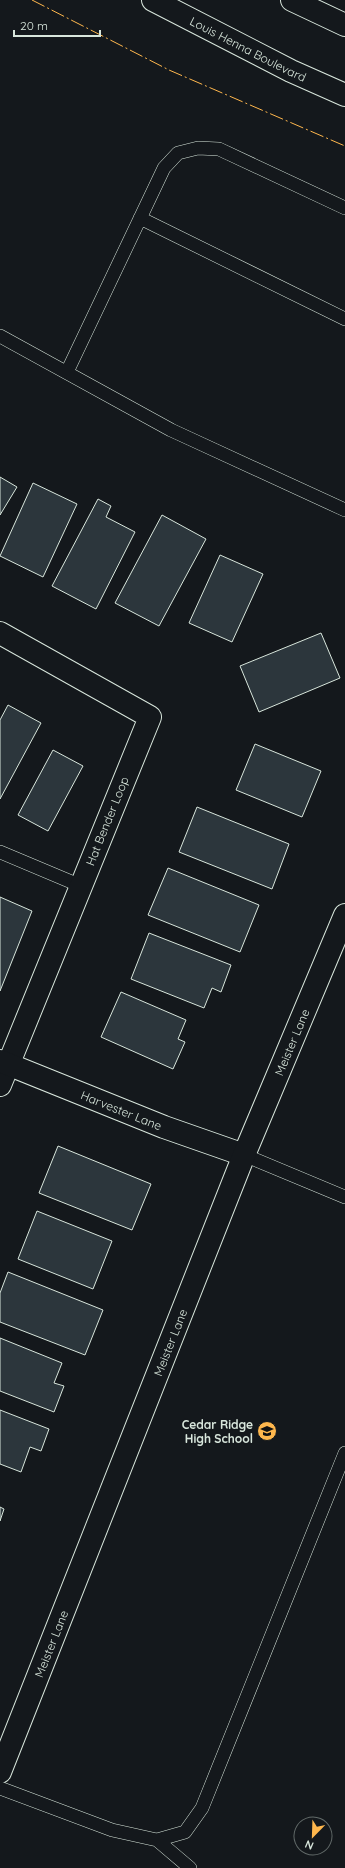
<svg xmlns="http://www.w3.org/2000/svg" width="345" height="1868" font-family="Quicksand,sans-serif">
  <rect width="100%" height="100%" fill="#14181c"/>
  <path fill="#2c363c" stroke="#d8e6dc" d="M 0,477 L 17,487 L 0,515 Z
    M 33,483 L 77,504 L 43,577 L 0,556 Z
    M 98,499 L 111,506 L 106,517 L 135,532 L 96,609 L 52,586 Z
    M 162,515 L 206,539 L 159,626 L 115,603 Z
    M 220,555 L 263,574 L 232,642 L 189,623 Z
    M 321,633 L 340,678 L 259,712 L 240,666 Z
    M 8,705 L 41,723 L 0,799 L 0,720 Z
    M 255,744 L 321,771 L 302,817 L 236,790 Z
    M 53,750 L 83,766 L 48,831 L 18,815 Z
    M 197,807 L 289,844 L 272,889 L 179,852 Z
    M 168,868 L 259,905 L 240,952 L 148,915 Z
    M 0,897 L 32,911 L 0,991 Z
    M 149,933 L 231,965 L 221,992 L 212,988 L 204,1008 L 131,979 Z
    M 121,992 L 186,1020 L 178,1039 L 185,1042 L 173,1069 L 101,1037 Z
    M 58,1146 L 151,1184 L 132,1230 L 39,1193 Z
    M 37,1211 L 112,1241 L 93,1289 L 18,1259 Z
    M 8,1272 L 103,1310 L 85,1355 L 0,1322 L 0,1293 Z
    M 0,1338 L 62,1363 L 54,1383 L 64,1386 L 54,1412 L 0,1391 Z
    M 0,1410 L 49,1429 L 41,1451 L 30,1447 L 21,1472 L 0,1464 Z
    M 0,1507 L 4,1509 L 0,1521 Z"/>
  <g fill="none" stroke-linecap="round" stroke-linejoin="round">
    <defs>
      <path id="service" d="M 140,218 L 345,319
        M 0,336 L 171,430 L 345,510
        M 67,372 L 164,168 L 178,153 L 198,148 L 219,149 L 345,208
        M 0,852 L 81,886
        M 244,1155 L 345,1197
        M 0,1788 L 112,1830 L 157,1840 L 185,1832 L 202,1808 L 345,1453
        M 157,1840 L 190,1868"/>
      <g id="minor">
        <path d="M 0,633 L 150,717 L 0,1085"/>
        <path id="s1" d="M 0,1061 L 164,1127 L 244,1155"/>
      </g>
      <g id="tertiary">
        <path id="s2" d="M 0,1772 L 244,1155 L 345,915"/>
      </g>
      <g id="secondary">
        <path id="s3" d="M 153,0 L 291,71 L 345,95"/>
      </g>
      <path id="motorway" d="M 292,0 L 345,25"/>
    </defs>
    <use href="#service" stroke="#d8e6dc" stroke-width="14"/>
    <use href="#minor" stroke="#d8e6dc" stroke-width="24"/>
    <use href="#tertiary" stroke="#d8e6dc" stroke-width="24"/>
    <use href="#secondary" stroke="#d8e6dc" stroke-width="24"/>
    <use href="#motorway" stroke="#d8e6dc" stroke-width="24"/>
    <use href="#service" stroke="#14181c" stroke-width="13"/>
    <use href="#minor" stroke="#14181c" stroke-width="22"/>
    <use href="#tertiary" stroke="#14181c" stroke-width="22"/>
    <use href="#secondary" stroke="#14181c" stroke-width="22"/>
    <use href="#motorway" stroke="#14181c" stroke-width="22"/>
    <path stroke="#ffb74d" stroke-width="1" stroke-dasharray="14 3 2 3" stroke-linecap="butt" d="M 32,0 L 169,70 L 345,146"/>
  </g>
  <defs>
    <symbol id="school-disc" viewBox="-11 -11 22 22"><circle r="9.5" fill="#ffb74d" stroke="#14181c"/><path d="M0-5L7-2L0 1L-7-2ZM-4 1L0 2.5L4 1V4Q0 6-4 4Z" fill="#111"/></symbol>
  </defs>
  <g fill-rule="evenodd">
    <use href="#school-disc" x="256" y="1420" width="22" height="22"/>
  </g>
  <g text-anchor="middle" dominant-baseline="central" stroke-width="3" stroke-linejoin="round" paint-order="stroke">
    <g font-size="12" fill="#d8e6dc" stroke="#14181c">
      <text stroke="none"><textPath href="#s3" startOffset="107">Louis Henna Boulevard</textPath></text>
      <text transform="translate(107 821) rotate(-68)">Hat Bender Loop</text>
      <text stroke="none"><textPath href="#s2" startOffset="786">Meister Lane</textPath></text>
      <text stroke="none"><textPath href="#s1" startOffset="131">Harvester Lane</textPath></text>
      <text stroke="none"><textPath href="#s2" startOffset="462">Meister Lane</textPath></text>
      <text stroke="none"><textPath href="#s2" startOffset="138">Meister Lane</textPath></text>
    </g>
    <g font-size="12" font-weight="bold" fill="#d8e6dc" stroke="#14181c" text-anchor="end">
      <text x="253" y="1424">Cedar Ridge<tspan x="253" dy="14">High School</tspan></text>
    </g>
  </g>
  <g transform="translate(313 1836) rotate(203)"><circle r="19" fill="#14181c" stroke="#626a69"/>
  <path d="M0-3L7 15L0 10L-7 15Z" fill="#ffb74d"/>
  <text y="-6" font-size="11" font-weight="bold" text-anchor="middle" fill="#d8e6dc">N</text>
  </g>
  <path d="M14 30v6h86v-6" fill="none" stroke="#d8e6dc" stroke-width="2"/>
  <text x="20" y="30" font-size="12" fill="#d8e6dc" stroke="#14181c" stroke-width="3" paint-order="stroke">20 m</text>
</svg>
